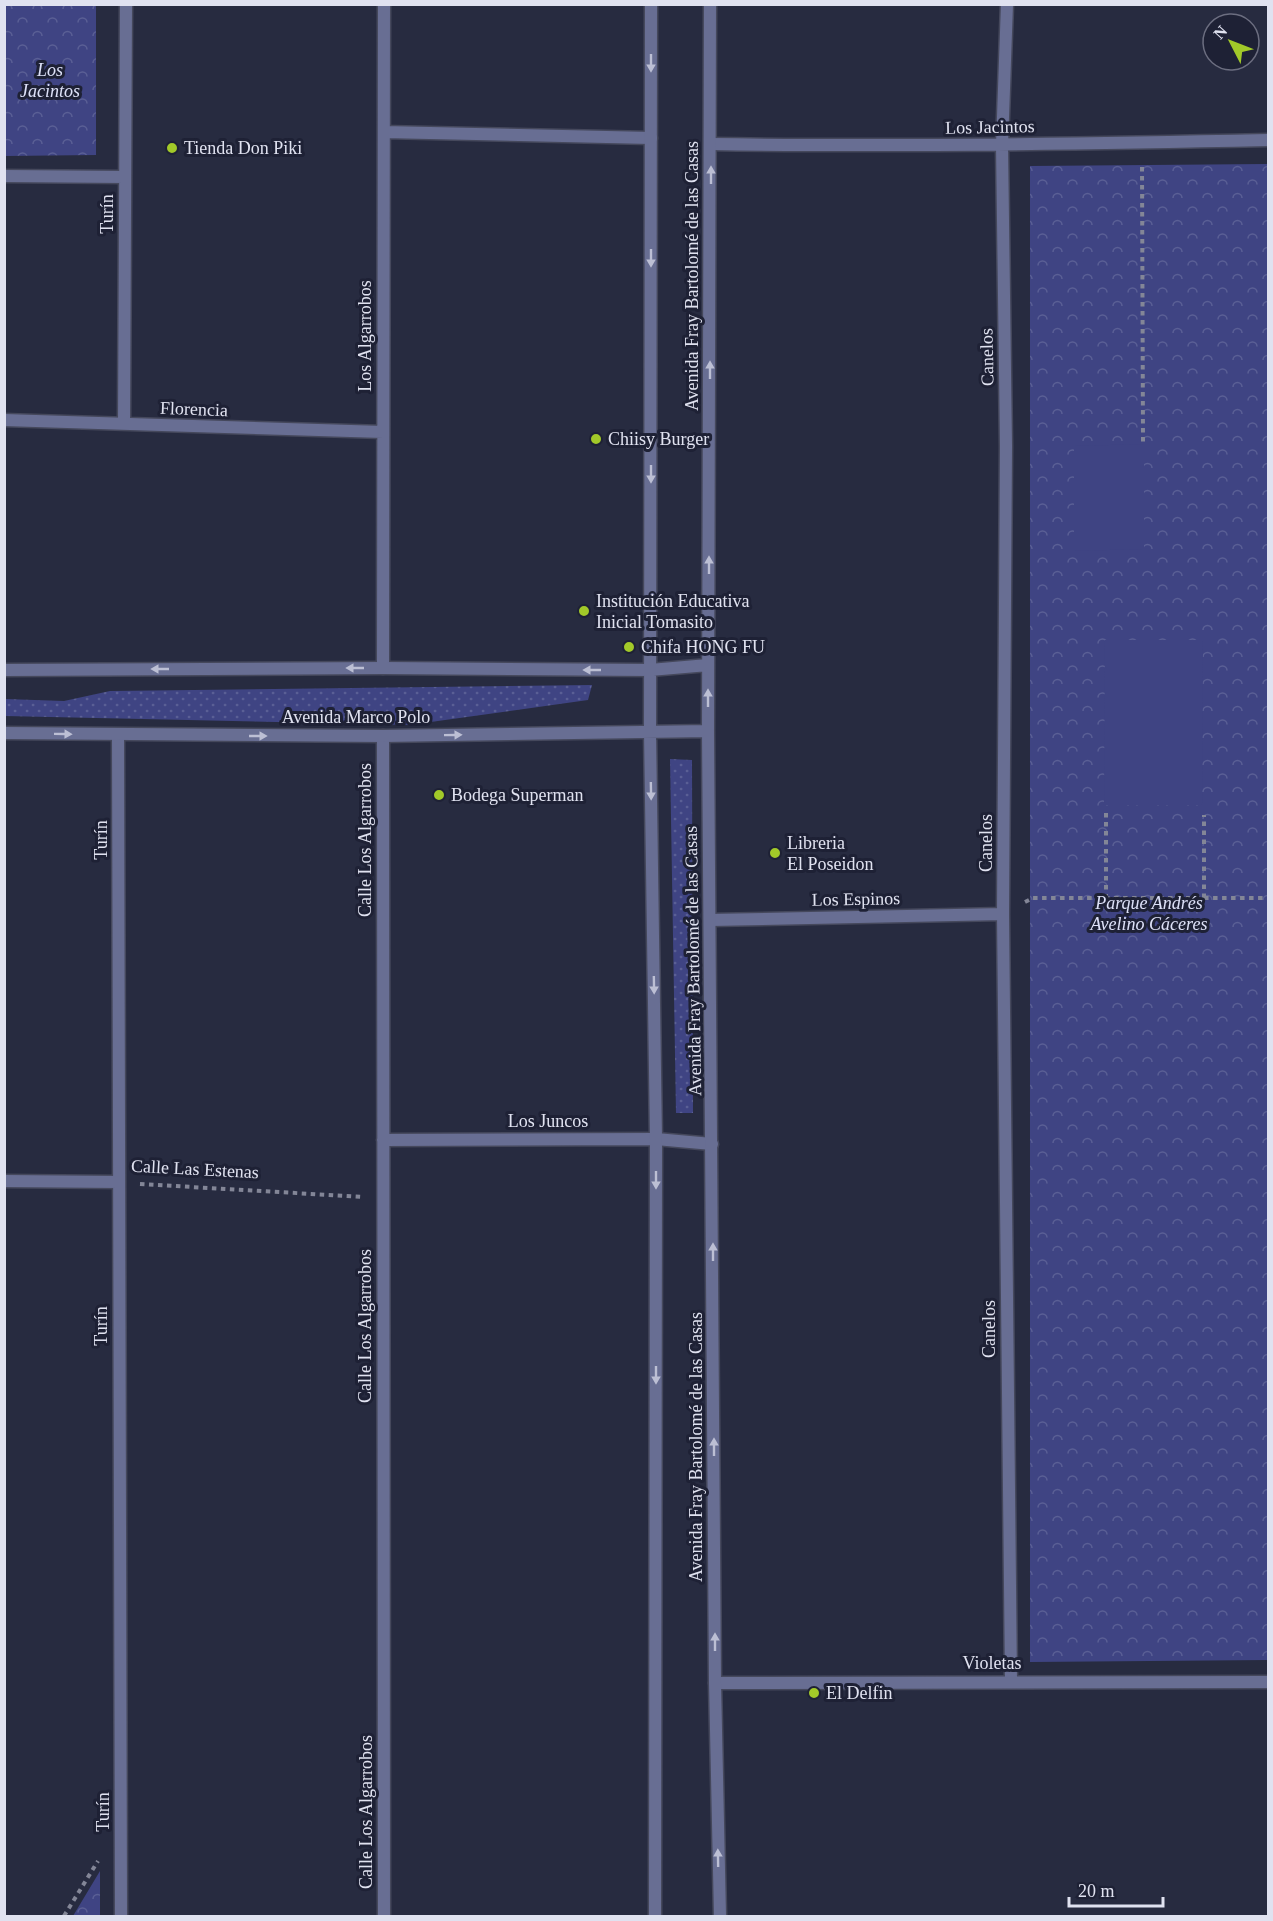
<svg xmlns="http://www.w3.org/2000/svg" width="1273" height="1921" font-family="'Times New Roman',serif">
  <defs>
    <pattern id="grass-dots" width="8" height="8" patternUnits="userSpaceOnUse" patternTransform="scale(1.5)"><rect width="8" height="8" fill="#3f4483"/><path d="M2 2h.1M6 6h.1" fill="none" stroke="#5a5f95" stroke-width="1.8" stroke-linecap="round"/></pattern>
    <pattern id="park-crowns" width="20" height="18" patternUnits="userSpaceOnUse" patternTransform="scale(1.5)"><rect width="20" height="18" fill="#3f4483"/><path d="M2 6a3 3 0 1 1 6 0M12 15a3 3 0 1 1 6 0" fill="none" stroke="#5a5f95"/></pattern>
  </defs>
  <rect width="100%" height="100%" fill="#272b40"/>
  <path fill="url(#grass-dots)" d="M 592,685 L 588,700 L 409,725 L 5,716 L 5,699 L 64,701 L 110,691 Z
    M 670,759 L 692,760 L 693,1113 L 676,1113 Z"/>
  <path fill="url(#park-crowns)" d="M 4,5 L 96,5 L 96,155 L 5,156 Z
    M 1268,164 L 1268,1660 L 1030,1662 L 1030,166 Z
    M 100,1871 L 100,1916 L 73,1916 Z"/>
  <path fill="#3f4483" d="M 1144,444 L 1144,549 L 1074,551 L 1074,446 Z
    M 1105,640 L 1203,640 L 1202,805 L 1104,805 Z"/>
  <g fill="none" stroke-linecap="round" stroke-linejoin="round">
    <defs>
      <path id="minor" d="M 1007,4 L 1002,145 L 1006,446 L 1003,914 L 1011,1681
        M 384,132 L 651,138
        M 711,144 C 897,147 1083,144 1268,140
        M 4,176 L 125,177
        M 4,420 L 383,432
        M 124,424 L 126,4
        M 383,668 L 384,4
        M 118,735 L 121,1916
        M 383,736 L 384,1916
        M 710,920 L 1003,914
        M 383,1140 L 656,1139 L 712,1144
        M 4,1181 L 119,1182
        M 715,1683 L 1268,1682"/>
      <path id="tertiary" d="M 651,4 L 650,732 L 656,1139 L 655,1916
        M 710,4 L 708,731 L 715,1683 L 720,1916
        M 4,670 L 383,668 L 650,670 L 708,665
        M 4,733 L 383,736 L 708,731"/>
    </defs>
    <use href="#minor" stroke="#45485c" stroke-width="15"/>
    <use href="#tertiary" stroke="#45485c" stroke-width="15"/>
    <path stroke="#838697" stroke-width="4" stroke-dasharray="4.5 4.5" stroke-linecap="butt" d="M 1142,167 L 1143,442
      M 1106,813 L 1106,898
      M 1204,898 L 1204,815
      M 1025,902 L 1033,898 L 1268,898
      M 140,1184 L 364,1197
      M 64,1916 L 98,1861"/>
    <use href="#minor" stroke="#686e93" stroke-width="12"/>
    <use href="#tertiary" stroke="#686e93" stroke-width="12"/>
  </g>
  <defs><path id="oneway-solid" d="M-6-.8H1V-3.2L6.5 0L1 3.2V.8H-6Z" transform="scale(1.5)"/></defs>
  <g fill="#bcbfd4">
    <use href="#oneway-solid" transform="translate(651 63) rotate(90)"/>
    <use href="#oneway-solid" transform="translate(711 175) rotate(-90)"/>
    <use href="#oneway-solid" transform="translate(651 258) rotate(90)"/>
    <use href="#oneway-solid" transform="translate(710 370) rotate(-90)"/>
    <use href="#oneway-solid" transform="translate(651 474) rotate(90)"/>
    <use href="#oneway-solid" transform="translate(709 565) rotate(-90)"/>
    <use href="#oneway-solid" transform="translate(355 668) rotate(180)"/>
    <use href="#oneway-solid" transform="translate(160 669) rotate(180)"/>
    <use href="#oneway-solid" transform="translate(592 670) rotate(-180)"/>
    <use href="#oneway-solid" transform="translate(708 698) rotate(-90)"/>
    <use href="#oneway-solid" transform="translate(63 734) rotate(1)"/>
    <use href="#oneway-solid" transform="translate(453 735) rotate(-1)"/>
    <use href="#oneway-solid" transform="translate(258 736)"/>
    <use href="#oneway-solid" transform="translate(651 791) rotate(89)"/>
    <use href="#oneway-solid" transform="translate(654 985) rotate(89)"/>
    <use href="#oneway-solid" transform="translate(656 1180) rotate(90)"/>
    <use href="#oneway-solid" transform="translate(713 1252) rotate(-90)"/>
    <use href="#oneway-solid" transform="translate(656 1375) rotate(90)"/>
    <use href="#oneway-solid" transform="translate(714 1447) rotate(-90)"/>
    <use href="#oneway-solid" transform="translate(715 1642) rotate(-90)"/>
    <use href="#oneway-solid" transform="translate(718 1858) rotate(-91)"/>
  </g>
  <g fill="#a2c929" stroke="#1e2135" stroke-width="2">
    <circle cx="172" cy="148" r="6"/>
    <circle cx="596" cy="439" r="6"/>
    <circle cx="584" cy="611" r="6"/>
    <circle cx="629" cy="647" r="6"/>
    <circle cx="439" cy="795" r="6"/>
    <circle cx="775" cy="853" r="6"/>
    <circle cx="814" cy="1693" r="6"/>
  </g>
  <g text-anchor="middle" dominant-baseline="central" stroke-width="6" stroke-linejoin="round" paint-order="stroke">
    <g font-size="18" font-style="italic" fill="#dde1f8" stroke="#1e2135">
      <text x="50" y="70">Los<tspan x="50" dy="21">Jacintos</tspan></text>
      <text x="1149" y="903">Parque Andrés<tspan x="1149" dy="21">Avelino Cáceres</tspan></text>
    </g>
    <g font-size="18" fill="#e0e2f0" stroke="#1e2135">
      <text transform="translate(990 127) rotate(-1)">Los Jacintos</text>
      <text transform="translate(107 214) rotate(-90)">Turín</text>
      <text transform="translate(692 276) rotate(-90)">Avenida Fray Bartolomé de las Casas</text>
      <text transform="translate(365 336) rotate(-90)">Los Algarrobos</text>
      <text transform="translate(987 357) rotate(-91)">Canelos</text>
      <text transform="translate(194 409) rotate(2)">Florencia</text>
      <text x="356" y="717">Avenida Marco Polo</text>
      <text transform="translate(101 840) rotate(-90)">Turín</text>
      <text transform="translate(365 840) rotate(-90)">Calle Los Algarrobos</text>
      <text transform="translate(986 843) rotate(-90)">Canelos</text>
      <text transform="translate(856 899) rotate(-1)">Los Espinos</text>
      <text transform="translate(693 961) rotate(-91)">Avenida Fray Bartolomé de las Casas</text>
      <text x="548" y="1121">Los Juncos</text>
      <text transform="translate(195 1169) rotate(3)">Calle Las Estenas</text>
      <text transform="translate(101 1326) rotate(-90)">Turín</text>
      <text transform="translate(365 1326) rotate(-90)">Calle Los Algarrobos</text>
      <text transform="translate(989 1329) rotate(-90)">Canelos</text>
      <text transform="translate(696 1447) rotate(-90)">Avenida Fray Bartolomé de las Casas</text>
      <text x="992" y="1663">Violetas</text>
      <text transform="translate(103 1812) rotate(-90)">Turín</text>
      <text transform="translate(366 1812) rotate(-90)">Calle Los Algarrobos</text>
    </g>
    <g font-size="18" fill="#e0e2f0" stroke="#1e2135" text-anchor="start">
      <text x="184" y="148">Tienda Don Piki</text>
      <text x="608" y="439">Chiisy Burger</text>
      <text x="596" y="601">Institución Educativa<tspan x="596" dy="21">Inicial Tomasito</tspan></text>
      <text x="641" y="647">Chifa HONG FU</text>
      <text x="451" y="795">Bodega Superman</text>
      <text x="787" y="843">Libreria<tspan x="787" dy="21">El Poseidon</tspan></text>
      <text x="826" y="1693">El Delfin</text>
    </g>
  </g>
  <rect width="1273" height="1921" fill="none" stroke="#e0e2f0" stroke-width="12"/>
  <g transform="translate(1231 42) rotate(312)"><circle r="28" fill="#1e2135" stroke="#6c6e80" stroke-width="1.5"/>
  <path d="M0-4.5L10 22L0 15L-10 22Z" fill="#a2c929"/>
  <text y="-9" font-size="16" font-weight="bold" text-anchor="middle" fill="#e0e2f0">N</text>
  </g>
  <path d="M1069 1897v9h94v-9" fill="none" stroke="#e0e2f0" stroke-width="3"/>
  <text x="1078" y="1897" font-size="18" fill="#e0e2f0" stroke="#1e2135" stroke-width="4.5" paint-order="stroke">20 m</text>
</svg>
